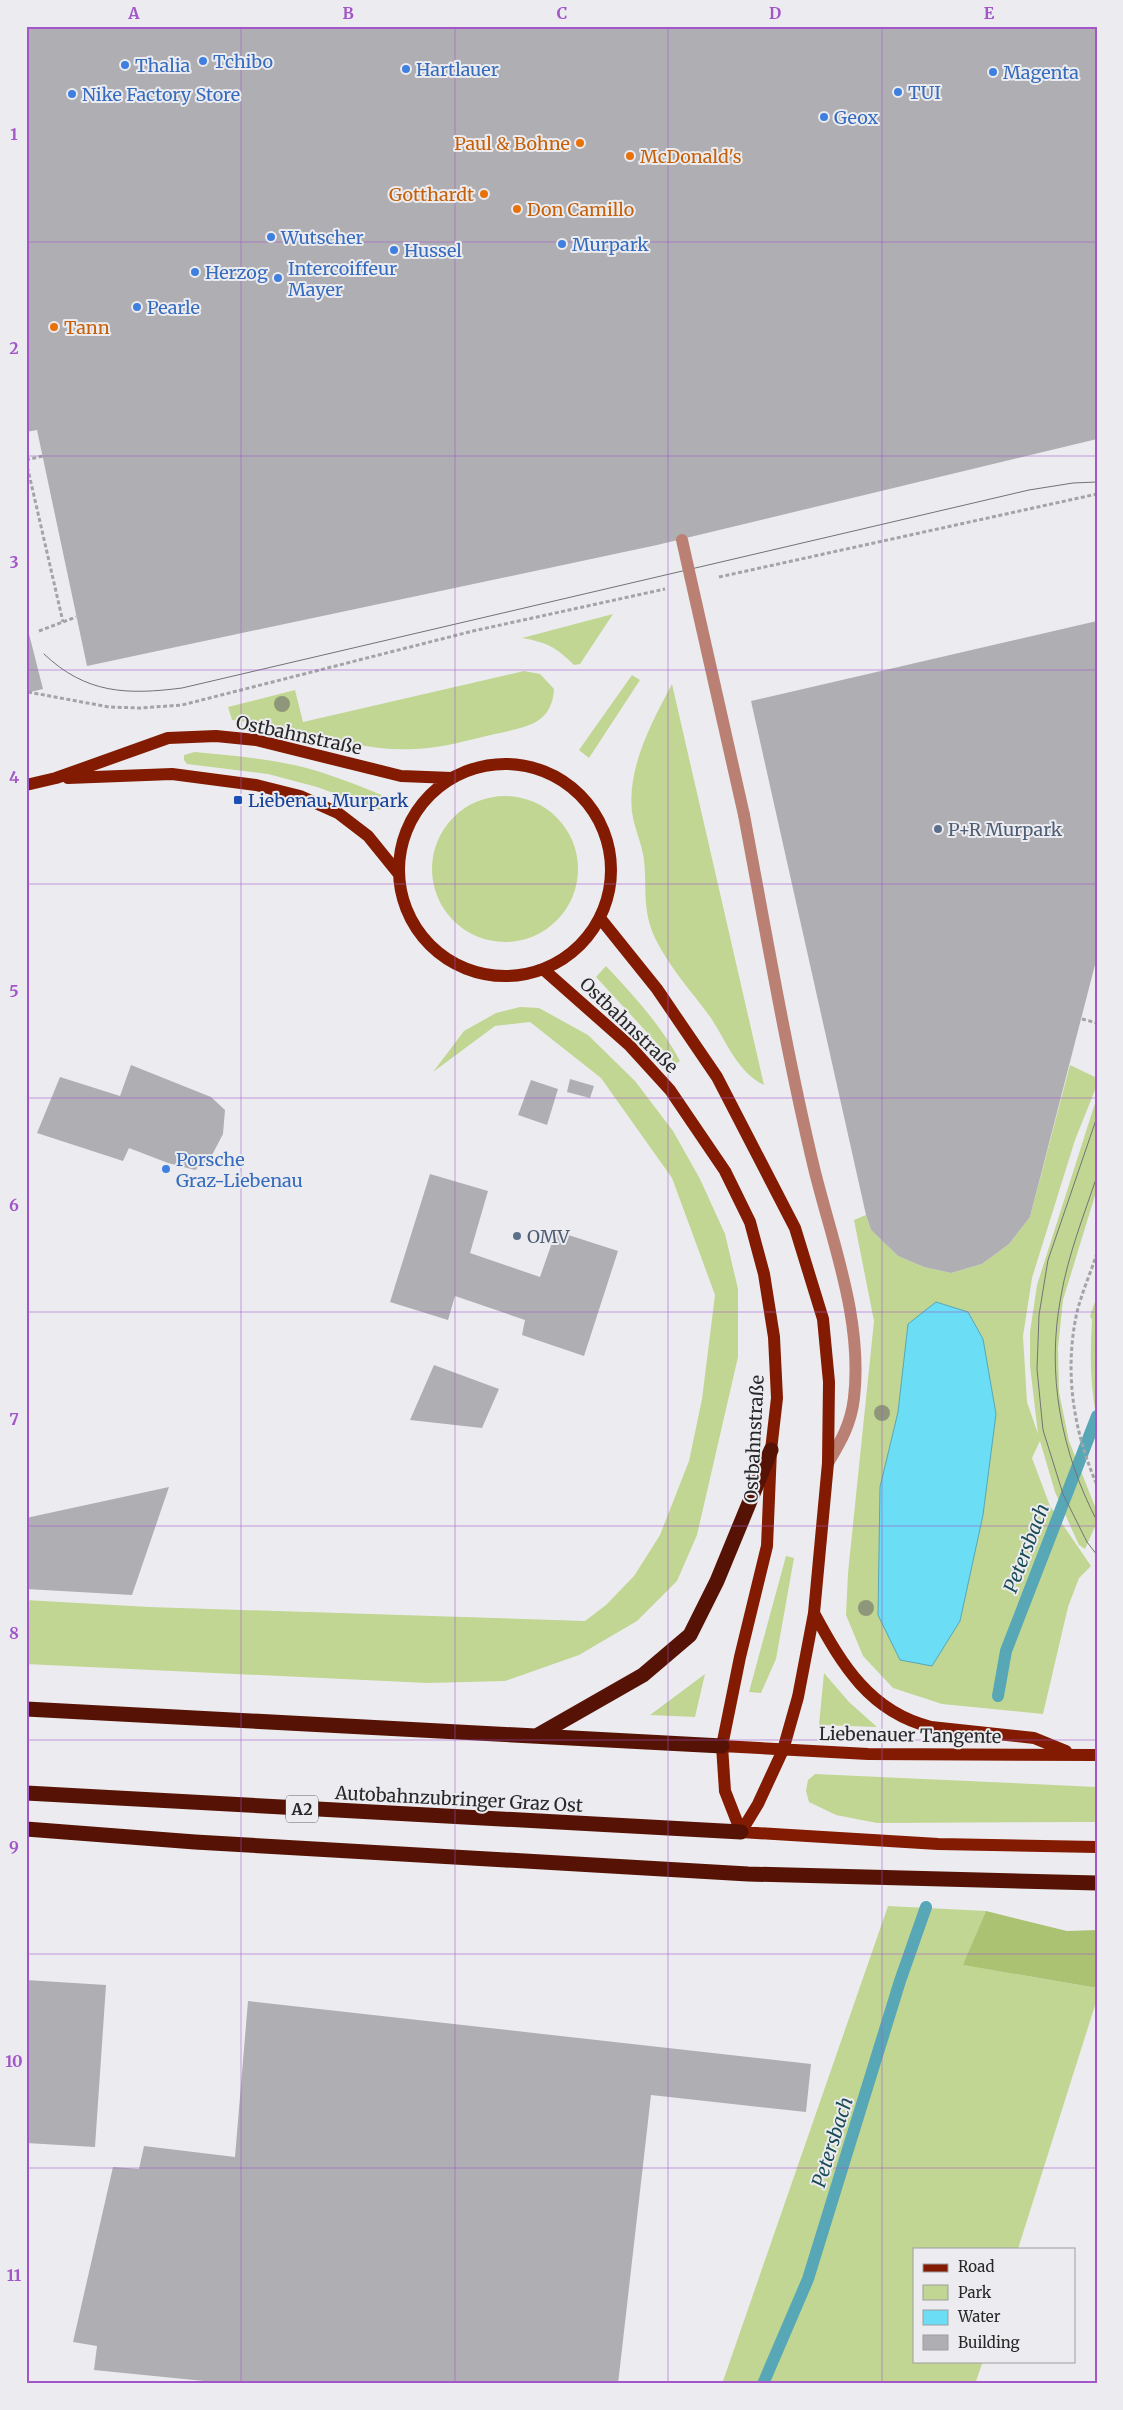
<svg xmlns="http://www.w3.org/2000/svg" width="1123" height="2410" font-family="Merriweather,serif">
  <rect width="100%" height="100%" fill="#ececf0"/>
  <path fill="#c1d692" d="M 613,614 L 580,664 L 574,665 C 556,647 546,642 522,638 Z
    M 524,671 L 540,674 L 554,689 C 552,725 525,727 495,734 C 469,740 442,748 416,749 C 369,752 323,736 278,726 C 263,723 247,722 232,720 L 228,707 L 295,690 L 303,722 Z
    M 632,675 L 640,680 L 589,758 L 579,750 Z
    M 672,684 L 764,1085 C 738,1073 726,1041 711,1018 C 692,992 669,967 655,938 C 642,910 647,888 644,860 C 642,843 634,828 632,812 C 627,767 652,722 672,684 Z
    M 195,752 C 228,755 261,758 294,765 C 325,772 355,784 384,796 L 386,800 L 380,810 L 317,787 L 268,774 L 187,764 L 184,760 L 184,755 Z
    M432 869a73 73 0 1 1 146 0a73 73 0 1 1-146 0Z
    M 606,966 C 634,996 661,1025 680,1061 L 676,1064 L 596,977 Z
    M 520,1007 L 539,1008 L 588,1035 L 635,1081 L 673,1131 L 700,1179 L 725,1234 L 738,1289 L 738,1357 L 697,1535 L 677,1581 L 637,1621 L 579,1655 L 505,1681 L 427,1683 L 26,1664 L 26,1600 L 149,1607 L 585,1621 L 606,1605 L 634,1576 L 660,1535 L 689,1461 L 702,1399 L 715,1295 L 672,1178 L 601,1078 L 530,1022 L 495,1026 L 433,1072 L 464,1031 L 496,1013 Z
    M 1070,1065 L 1097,1078 L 1097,1085 L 1075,1140 L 1032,1278 L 1023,1336 L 1027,1402 L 1038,1434 L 1030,1366 L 1030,1332 L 1037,1285 L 1097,1097 L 1097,1189 L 1063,1300 L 1058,1348 L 1059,1392 L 1069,1441 L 1096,1509 L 1097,1522 L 1085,1549 L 1079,1545 L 1055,1492 L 1040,1441 L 1032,1458 L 1050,1506 L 1091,1566 L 1079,1578 L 1068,1607 L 1043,1714 L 942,1704 L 893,1688 L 863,1656 L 846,1615 L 848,1573 L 874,1321 L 854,1220 L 866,1215 L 871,1230 L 898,1256 L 924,1267 L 951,1273 L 982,1264 L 1009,1244 L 1030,1217 Z
    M 1097,1296 L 1097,1419 C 1090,1386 1090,1354 1092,1320 L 1090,1316 Z
    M 786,1556 L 794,1558 L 776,1659 L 761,1693 L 749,1692 Z
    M 824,1673 L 849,1702 L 877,1727 L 819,1725 Z
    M 705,1674 L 695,1717 L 650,1715 Z
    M 815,1774 L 1097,1787 L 1097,1822 L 877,1823 L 836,1815 L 809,1802 L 806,1791 L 808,1780 Z
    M 888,1906 L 986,1911 L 964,1965 L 1097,1988 L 1097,1999 L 1018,2249 L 914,2249 L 914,2361 L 983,2361 L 975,2384 L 722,2384 Z"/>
  <path fill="#abc272" d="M 986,1911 L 1067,1931 L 1097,1930 L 1097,1988 L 963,1965 Z"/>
  <path fill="#6bddf4" stroke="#57a7b7" d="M 936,1302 L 968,1312 L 983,1339 L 996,1414 L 983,1515 L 960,1621 L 932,1666 L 900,1660 L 878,1615 L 880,1487 L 898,1412 L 908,1324 Z"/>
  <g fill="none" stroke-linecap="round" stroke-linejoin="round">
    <path stroke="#57a7b7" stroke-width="12" d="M 998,1696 L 1006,1651 L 1097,1416
      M 763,2384 L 808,2279 L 900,1981 L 926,1907"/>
  </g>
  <path fill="#afafb3" d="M 26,26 L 1097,26 L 1097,439 L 657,545 L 87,666 L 37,430 L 26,432 Z
    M 1097,621 L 1097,957 L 1030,1217 L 1009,1244 L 982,1264 L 951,1273 L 924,1267 L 898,1256 L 871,1230 L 866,1215 L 751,701 Z
    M 26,622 L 43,689 L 26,693 Z
    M 131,1065 L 211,1097 L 225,1110 L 223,1134 L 211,1157 L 195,1170 L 168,1163 L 129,1148 L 123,1161 L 37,1133 L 60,1077 L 120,1096 Z
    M 570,1079 L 594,1086 L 590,1098 L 567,1092 Z
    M 531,1080 L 558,1089 L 547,1125 L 518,1115 Z
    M 430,1174 L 488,1191 L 470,1253 L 540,1277 L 556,1231 L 618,1251 L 584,1356 L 522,1335 L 525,1320 L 455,1296 L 448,1320 L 390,1302 Z
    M 434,1365 L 499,1389 L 482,1428 L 410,1420 Z
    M 169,1487 L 132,1595 L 26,1589 L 26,1518 Z
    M 26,1980 L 106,1985 L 95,2147 L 26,2143 Z
    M 248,2001 L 811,2064 L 806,2112 L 651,2095 L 618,2384 L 234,2384 L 94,2370 L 97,2346 L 73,2342 L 113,2167 L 139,2169 L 144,2146 L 235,2157 Z"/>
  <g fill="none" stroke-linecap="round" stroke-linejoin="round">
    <path stroke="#a4a4a7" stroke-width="3" stroke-dasharray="4 2.5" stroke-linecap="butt" d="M 26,460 L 43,456
      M 26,461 L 63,622
      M 719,577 L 1097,494
      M 39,631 L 76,617
      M 28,692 L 109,707 L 141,708 L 182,705 L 473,631 L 665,589
      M 1082,1019 L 1097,1023
      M 1097,1253 C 1091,1272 1082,1292 1077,1312 C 1064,1371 1073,1430 1097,1485"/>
    <path stroke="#ba8073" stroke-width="12" d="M 744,815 C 766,932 786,1051 814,1168 C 832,1242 863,1319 854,1398 C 851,1424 841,1441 828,1463"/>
    <path stroke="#831b02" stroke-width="12" d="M399 870a106 106 0 1 1 212 0a106 106 0 1 1-212 0Z
      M 68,778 L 172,774 L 256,785 L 300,796 L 338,813 L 368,836 L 398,873
      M 26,785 L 56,778 L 168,738 L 216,736 L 256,740 L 401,776 L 452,778
      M 600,918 L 657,989 L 717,1077 L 795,1228 L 823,1319 L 829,1382 L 828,1463 L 814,1613 L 798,1697 L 783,1750 L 758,1804 L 741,1832
      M 543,969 L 629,1045 L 670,1090 L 725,1171 L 750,1222 L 764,1274 L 774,1337 L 777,1398 L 771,1450 L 767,1546 L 740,1657 L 722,1746 L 725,1791 L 741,1832
      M 814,1613 C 842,1665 870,1712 931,1727 L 1034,1738 L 1066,1751
      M 722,1746 L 868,1754 L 1097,1755
      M 741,1832 L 938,1844 L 1097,1847"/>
    <path stroke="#561305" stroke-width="15" d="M 26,1709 L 722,1746
      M 538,1735 L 643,1675 L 690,1635 L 717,1581 L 771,1450
      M 26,1793 L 741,1832
      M 26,1829 L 195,1842 L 748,1874 L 1097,1883"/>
    <path stroke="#737375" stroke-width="1" d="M 44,654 C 86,694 127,695 182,688 L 1029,490 L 1073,483 L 1097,482
      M 1097,1117 L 1048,1260 L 1039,1315 L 1037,1369 L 1043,1430 L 1063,1494 L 1087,1542 L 1097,1555
      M 1097,1176 C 1084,1215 1068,1255 1061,1296 C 1046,1374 1061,1452 1097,1521"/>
    <path stroke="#ba8073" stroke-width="12" d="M 682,540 L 744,815"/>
  </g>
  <g fill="#8e9779">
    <circle cx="282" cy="704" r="8"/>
    <circle cx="882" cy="1413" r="8"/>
    <circle cx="866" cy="1608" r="8"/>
  </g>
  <path fill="none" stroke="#a256c9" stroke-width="1" stroke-opacity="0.55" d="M 241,26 L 241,2384M 455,26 L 455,2384M 668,26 L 668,2384M 882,26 L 882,2384M 26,242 L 1097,242M 26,456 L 1097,456M 26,670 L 1097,670M 26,884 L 1097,884M 26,1098 L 1097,1098M 26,1312 L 1097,1312M 26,1526 L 1097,1526M 26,1740 L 1097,1740M 26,1954 L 1097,1954M 26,2168 L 1097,2168"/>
  <g fill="#3f7fe0" stroke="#ececf0" stroke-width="2">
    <circle cx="203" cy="61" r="5"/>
    <circle cx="125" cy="65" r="5"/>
    <circle cx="406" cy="69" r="5"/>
    <circle cx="993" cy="72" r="5"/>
    <circle cx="898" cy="92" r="5"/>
    <circle cx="72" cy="94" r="5"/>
    <circle cx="824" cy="117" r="5"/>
    <circle cx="271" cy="237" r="5"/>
    <circle cx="562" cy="244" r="5"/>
    <circle cx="394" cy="250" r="5"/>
    <circle cx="195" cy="272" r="5"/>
    <circle cx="278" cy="278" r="5"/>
    <circle cx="137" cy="307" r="5"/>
    <circle cx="166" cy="1169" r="5"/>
  </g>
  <g fill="#e8710a" stroke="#ececf0" stroke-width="2">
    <circle cx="580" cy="143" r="5"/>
    <circle cx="630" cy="156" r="5"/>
    <circle cx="484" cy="194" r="5"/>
    <circle cx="517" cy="209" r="5"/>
    <circle cx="54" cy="327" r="5"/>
  </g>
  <rect fill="#1a4fb4" stroke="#ececf0" stroke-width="2" x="233" y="795" width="10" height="10" rx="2.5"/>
  <g fill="#5c6f8a" stroke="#ececf0" stroke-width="2">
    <circle cx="938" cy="829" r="5"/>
    <circle cx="517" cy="1236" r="5"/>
  </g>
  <g text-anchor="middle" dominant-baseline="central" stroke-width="4" stroke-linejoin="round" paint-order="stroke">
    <rect fill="#ececf0" stroke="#636365" stroke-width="1" x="286" y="1795.5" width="32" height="27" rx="4"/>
    <g font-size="16" font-weight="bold" fill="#282829">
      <text x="302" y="1809">A2</text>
    </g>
    <g font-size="18" fill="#366cbe" stroke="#ececf0" text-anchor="start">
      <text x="213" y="61">Tchibo</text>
      <text x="135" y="65">Thalia</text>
      <text x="416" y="69">Hartlauer</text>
      <text x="1003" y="72">Magenta</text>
      <text x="908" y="92">TUI</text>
      <text x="82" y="94">Nike Factory Store</text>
      <text x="834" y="117">Geox</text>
      <text x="281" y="237">Wutscher</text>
      <text x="572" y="244">Murpark</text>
      <text x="404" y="250">Hussel</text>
      <text x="288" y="268">Intercoiffeur<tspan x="288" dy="21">Mayer</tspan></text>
      <text x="205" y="272">Herzog</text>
      <text x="147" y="307">Pearle</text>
      <text x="176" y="1159">Porsche<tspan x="176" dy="21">Graz-Liebenau</tspan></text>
    </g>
    <g font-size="18" fill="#c56008" stroke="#ececf0" text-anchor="start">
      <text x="570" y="143" text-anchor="end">Paul &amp; Bohne</text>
      <text x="640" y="156">McDonald's</text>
      <text x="474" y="194" text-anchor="end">Gotthardt</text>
      <text x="527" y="209">Don Camillo</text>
      <text x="64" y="327">Tann</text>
    </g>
    <g font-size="18" fill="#282829" stroke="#ececf0">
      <text transform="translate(299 735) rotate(12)">Ostbahnstraße</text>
      <text transform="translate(629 1025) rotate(44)">Ostbahnstraße</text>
      <text transform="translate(754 1439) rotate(-87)">Ostbahnstraße</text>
      <text transform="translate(910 1735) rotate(1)">Liebenauer Tangente</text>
      <text transform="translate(459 1799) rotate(3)">Autobahnzubringer Graz Ost</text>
    </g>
    <g font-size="18" fill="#164399" stroke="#ececf0" text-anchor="start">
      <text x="248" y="800">Liebenau Murpark</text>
    </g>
    <g font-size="18" fill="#4e5e75" stroke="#ececf0" text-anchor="start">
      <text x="948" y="829">P+R Murpark</text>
      <text x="527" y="1236">OMV</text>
    </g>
    <g font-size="19" font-style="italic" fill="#1a4c56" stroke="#ececf0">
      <text transform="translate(1026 1548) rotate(-69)">Petersbach</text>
      <text transform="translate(832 2142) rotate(-72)">Petersbach</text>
    </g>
  </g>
  <rect width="1123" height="2410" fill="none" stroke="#ececf0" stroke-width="55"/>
  <rect x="913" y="2248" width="162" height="115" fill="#ececf0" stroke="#9e9ea0"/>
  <rect x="923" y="2264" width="25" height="8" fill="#831b02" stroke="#9e9ea0"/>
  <text x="958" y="2272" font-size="15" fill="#282829">Road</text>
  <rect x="923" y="2285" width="25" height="15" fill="#c1d692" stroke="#9e9ea0"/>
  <text x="958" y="2298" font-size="15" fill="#282829">Park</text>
  <rect x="923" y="2310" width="25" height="15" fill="#6bddf4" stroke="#9e9ea0"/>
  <text x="958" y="2322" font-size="15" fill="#282829">Water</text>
  <rect x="923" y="2335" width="25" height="15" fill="#afafb3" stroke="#9e9ea0"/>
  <text x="958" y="2348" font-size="15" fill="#282829">Building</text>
  <rect x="28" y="28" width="1068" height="2354" fill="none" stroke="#a256c9" stroke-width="2"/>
  <g font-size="16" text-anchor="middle" font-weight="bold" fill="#a256c9">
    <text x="134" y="19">A</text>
    <text x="348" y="19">B</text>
    <text x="562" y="19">C</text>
    <text x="775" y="19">D</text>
    <text x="989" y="19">E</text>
    <text x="14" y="140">1</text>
    <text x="14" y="354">2</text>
    <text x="14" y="568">3</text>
    <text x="14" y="783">4</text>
    <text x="14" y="997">5</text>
    <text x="14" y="1211">6</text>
    <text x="14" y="1425">7</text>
    <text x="14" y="1639">8</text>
    <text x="14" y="1853">9</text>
    <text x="14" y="2067">10</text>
    <text x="14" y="2281">11</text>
  </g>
</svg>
